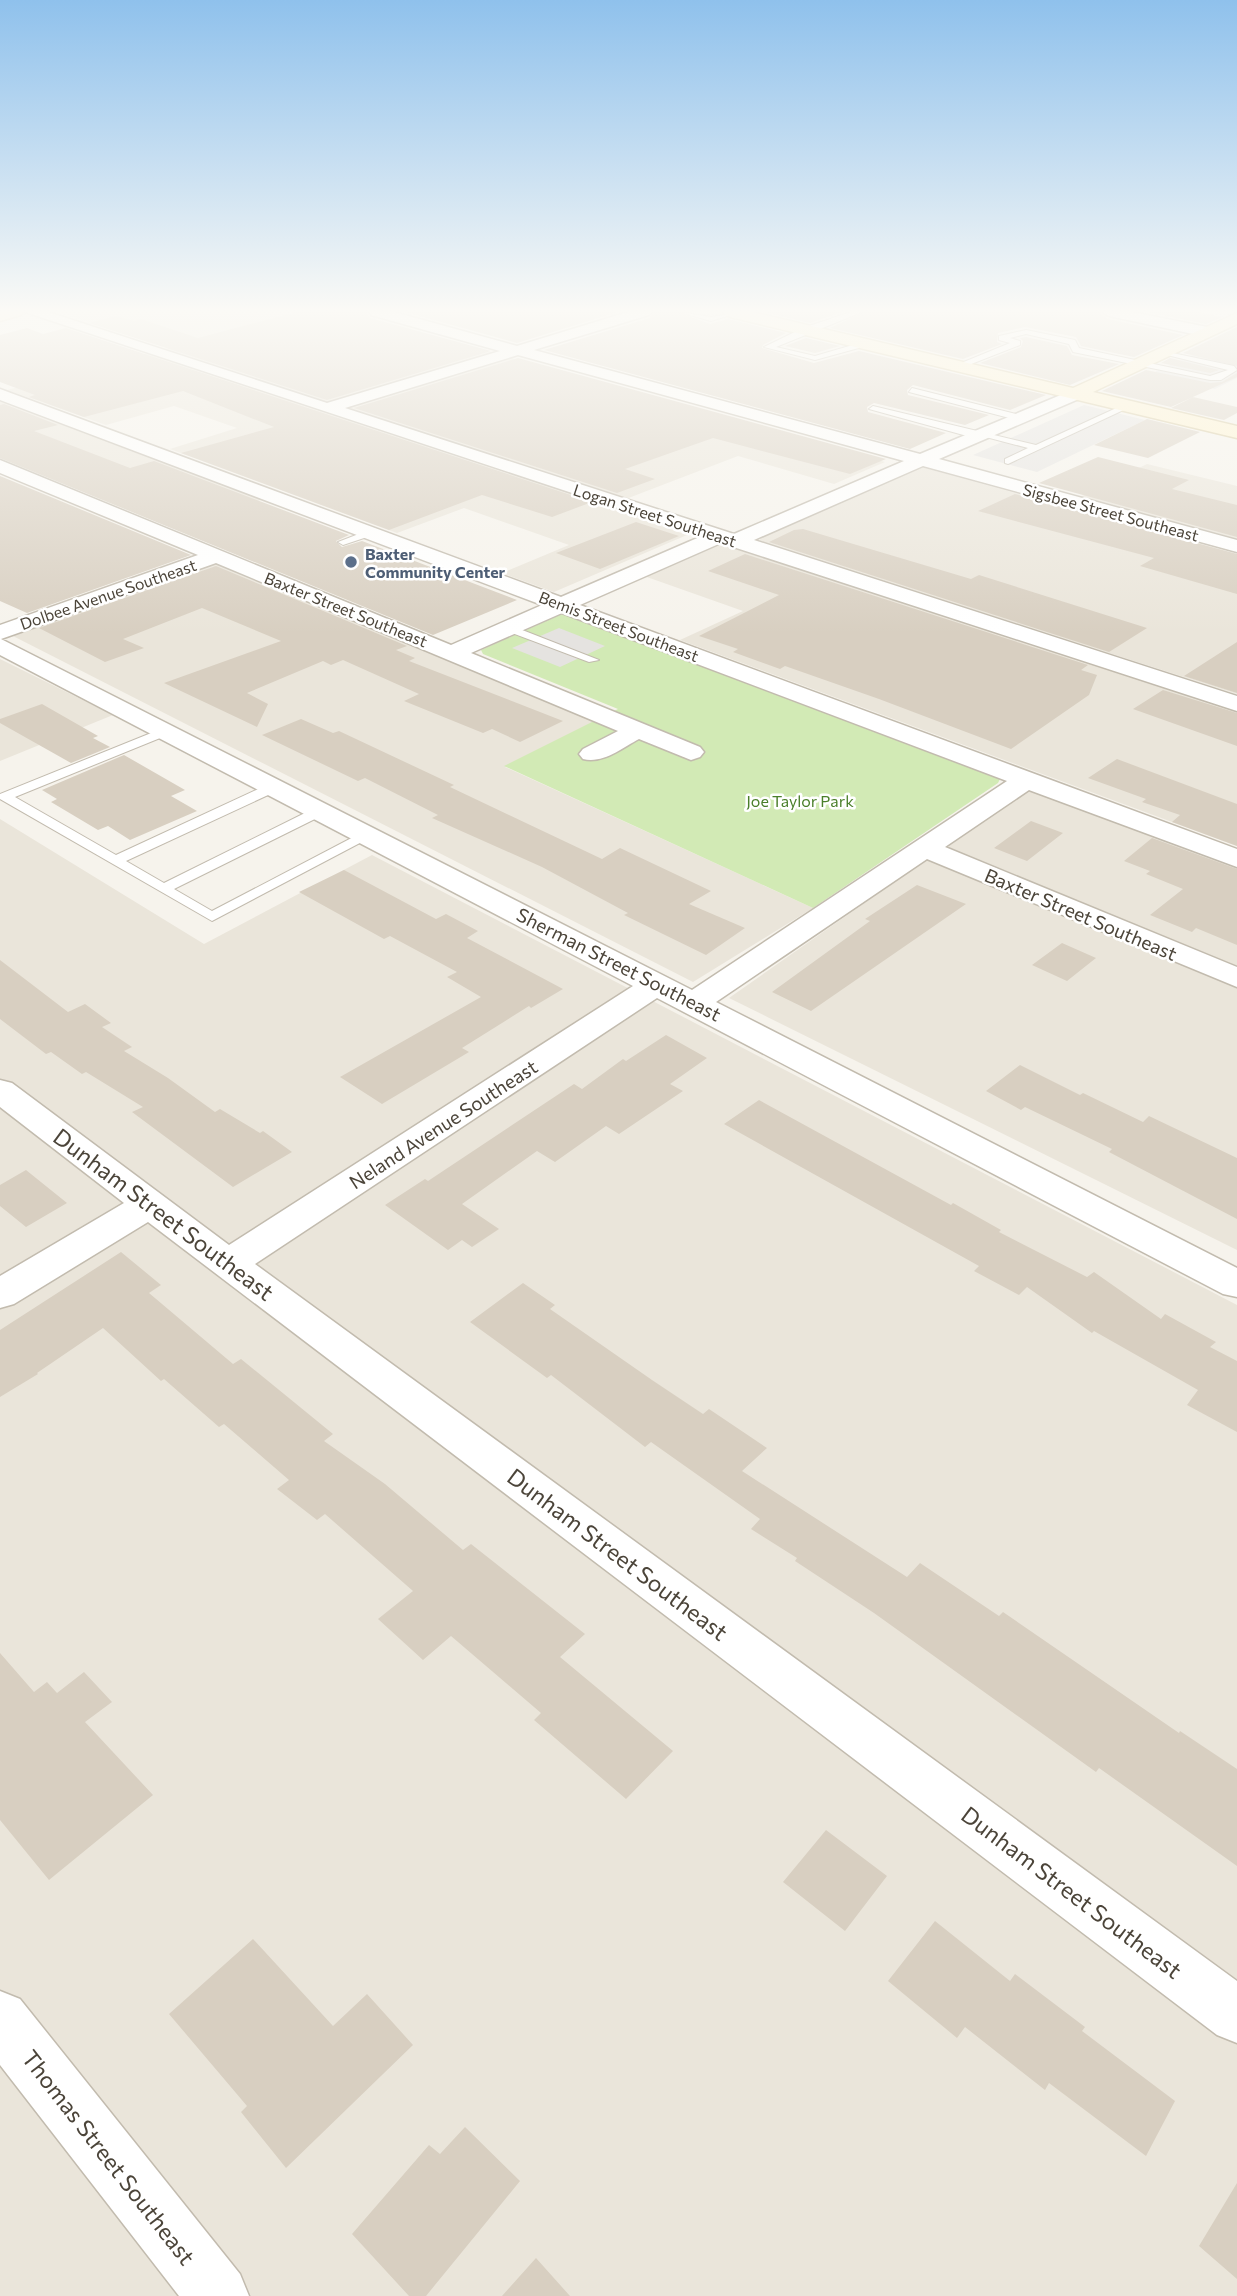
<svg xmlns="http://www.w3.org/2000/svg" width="1237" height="2296" font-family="Commissioner,sans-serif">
  <rect width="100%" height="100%" fill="#f6f3ec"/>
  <path fill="#eae5da" d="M 59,312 L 347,312 L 885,462 L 834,484 L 738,456 L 605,507 L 687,535 L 554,592 L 502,573 L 569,545 L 464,508 L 397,533 L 170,449 L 237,428 L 174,406 L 106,425 L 7,390 L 168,348 Z
    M 0,397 L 267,498 L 174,529 L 0,458 Z
    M 1147,464 L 1237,486 L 1237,541 L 1078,498 Z
    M 921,467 L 1237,554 L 1237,694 L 760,541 L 761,535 Z
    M 722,542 L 1237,710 L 1237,846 L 680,640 L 743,611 L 644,576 Z
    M 217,563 L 596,721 L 505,767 L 813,908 L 693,982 L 13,636 Z
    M 0,659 L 113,715 L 0,761 Z
    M 1030,787 L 1237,866 L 1237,1250 L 729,998 Z
    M 0,819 L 204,944 L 372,855 L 1237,1305 L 1237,2296 L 0,2296 Z"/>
  <path fill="#d2eab5" d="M 564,613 L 995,774 L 1000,779 L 998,783 L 813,908 L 504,766 L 618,709 L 483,654 L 481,650 Z"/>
  <path fill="#e5e3e0" d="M 1192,355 L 1237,364 L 1237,378 L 1215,389 L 1148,375 Z
    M 1084,405 L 1145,420 L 1037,472 L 973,455 Z
    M 559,628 L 605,646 L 560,667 L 512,648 Z"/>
  <path fill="#d8cfc1" d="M 296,312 L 367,312 L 370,318 L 491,351 L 327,400 L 89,323 L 116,316 L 134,321 L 141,319 L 198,338 Z
    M 405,312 L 618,312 L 517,343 Z
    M 653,312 L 677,312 L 710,324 L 728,319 L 786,333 L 763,345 L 762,348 L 814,363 L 859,351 L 1046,395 L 1010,410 L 913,385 L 907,390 L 908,395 L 989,415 L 965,425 L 874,403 L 867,407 L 868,412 L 946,433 L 910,449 L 544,350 L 650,318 Z
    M 764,312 L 842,312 L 810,323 Z
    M 864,312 L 1099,312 L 1108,319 L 1183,335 L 1134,357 L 1081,346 L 1076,337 L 1025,327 L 998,333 L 997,342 L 1002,344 L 963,359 L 830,328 Z
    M 1147,312 L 1198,312 L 1222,317 L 1206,324 Z
    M 1237,327 L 1237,366 L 1183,353 Z
    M 27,328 L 43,334 L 66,328 L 592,502 L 552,517 L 482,495 L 389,530 L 181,453 L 274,427 L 183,391 L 84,417 L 29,397 L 35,395 L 0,382 L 0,335 Z
    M 1026,337 L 1067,346 L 1072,355 L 1119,364 L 1070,385 L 980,363 L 1021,347 L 1023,341 L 1020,338 Z
    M 806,338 L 840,346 L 815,353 L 785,346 Z
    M 518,358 L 886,459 L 850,474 L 713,438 L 625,469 L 655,479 L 617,493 L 354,408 Z
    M 1170,358 L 1219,370 L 1210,373 L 1161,363 Z
    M 1146,370 L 1210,383 L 1222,382 L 1237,373 L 1237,377 L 1171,407 L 1102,391 Z
    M 1193,397 L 1237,407 L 1237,413 L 1224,420 L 1171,408 Z
    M 4,404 L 58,425 L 34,431 L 130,468 L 154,461 L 349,535 L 336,541 L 342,547 L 362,541 L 517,600 L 433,635 L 0,458 L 0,405 Z
    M 1147,419 L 1200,432 L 1148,458 L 1094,445 Z
    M 1098,457 L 1189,480 L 1172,489 L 1237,505 L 1237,537 L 1039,483 Z
    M 0,476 L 191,555 L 27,613 L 0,601 Z
    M 1015,494 L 1237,554 L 1237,594 L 1140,566 L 1154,558 L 978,511 Z
    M 636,522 L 679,536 L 600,569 L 556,553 Z
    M 803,529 L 971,579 L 979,575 L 1147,628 L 1109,652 L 769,542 L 794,530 Z
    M 745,554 L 1088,665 L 1081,670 L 1097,675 L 1089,695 L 1011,749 L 879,699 L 785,666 L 780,669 L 733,652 L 738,649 L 699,636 L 779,595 L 708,571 Z
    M 216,566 L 407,646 L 396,650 L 415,658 L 409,661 L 563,721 L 520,742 L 492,729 L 483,733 L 404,701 L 419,694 L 343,660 L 331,665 L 323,661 L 247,693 L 268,704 L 257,727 L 164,683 L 281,641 L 202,608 L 123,639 L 144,648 L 105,662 L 39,628 Z
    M 1237,642 L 1237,693 L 1184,676 Z
    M 1163,690 L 1237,713 L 1237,746 L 1133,709 Z
    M 42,704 L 98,736 L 93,738 L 110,747 L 71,763 L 0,723 L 0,719 Z
    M 301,719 L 333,733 L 339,731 L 454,785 L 450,787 L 602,859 L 620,848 L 711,891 L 689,904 L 745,928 L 706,955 L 624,915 L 628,913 L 542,867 L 432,818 L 438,815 L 365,778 L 358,781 L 262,735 Z
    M 124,755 L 185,790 L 171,796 L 197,811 L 130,840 L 108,826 L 98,830 L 51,802 L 57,799 L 42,790 Z
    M 1117,759 L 1237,804 L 1237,846 L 1172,822 L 1180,815 L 1142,802 L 1146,799 L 1088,778 Z
    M 1031,821 L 1063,833 L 1027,861 L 994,848 Z
    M 1152,838 L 1237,869 L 1237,945 L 1196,928 L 1192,932 L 1150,915 L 1183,889 L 1146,874 L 1150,871 L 1124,861 Z
    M 344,870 L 436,919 L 446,914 L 478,931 L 467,938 L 563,989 L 531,1008 L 529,1006 L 462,1048 L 469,1052 L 382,1104 L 340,1077 L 481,997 L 447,977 L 457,972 L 390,936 L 384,939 L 299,892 Z
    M 917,885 L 966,904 L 811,1011 L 772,992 L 870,921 L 865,919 Z
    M 1062,943 L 1096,958 L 1067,981 L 1032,965 Z
    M 0,960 L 68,1012 L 85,1004 L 111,1023 L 102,1027 L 132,1047 L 124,1051 L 168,1078 L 215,1112 L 220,1109 L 260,1133 L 263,1131 L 292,1152 L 233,1187 L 132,1112 L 143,1107 L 86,1072 L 82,1074 L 51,1052 L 46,1054 L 0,1019 Z
    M 666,1035 L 707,1058 L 670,1084 L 683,1091 L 619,1134 L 606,1126 L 555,1162 L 537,1151 L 462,1204 L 499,1229 L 472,1247 L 462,1240 L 448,1250 L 385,1205 L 425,1179 L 428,1181 L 574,1084 L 582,1089 L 623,1059 L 626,1061 Z
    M 1020,1065 L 1080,1095 L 1083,1093 L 1143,1122 L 1149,1116 L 1237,1158 L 1237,1219 L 1109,1152 L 1112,1149 L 1025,1107 L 1021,1110 L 986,1091 Z
    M 759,1100 L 951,1205 L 953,1203 L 1001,1230 L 999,1232 L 1087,1277 L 1094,1272 L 1161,1319 L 1165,1314 L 1216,1342 L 1210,1347 L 1237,1361 L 1237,1432 L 1187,1405 L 1198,1390 L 1094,1331 L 1092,1333 L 1027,1287 L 1019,1295 L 974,1271 L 979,1266 L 724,1124 Z
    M 26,1170 L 67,1203 L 26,1227 L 0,1206 L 0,1185 Z
    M 121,1252 L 161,1285 L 149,1293 L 233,1364 L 241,1359 L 333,1434 L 324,1441 L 385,1484 L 463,1550 L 471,1544 L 585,1634 L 560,1657 L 673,1751 L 626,1799 L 534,1720 L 541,1713 L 451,1636 L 423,1660 L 378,1619 L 413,1591 L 325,1514 L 317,1520 L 277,1489 L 289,1480 L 224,1424 L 219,1427 L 164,1379 L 161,1381 L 103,1328 L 37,1373 L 38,1374 L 0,1397 L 0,1330 Z
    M 523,1283 L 555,1305 L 550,1309 L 652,1380 L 703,1414 L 709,1409 L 767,1448 L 742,1471 L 907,1577 L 920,1563 L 999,1616 L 1003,1612 L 1179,1733 L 1180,1731 L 1237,1769 L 1237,1866 L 1099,1768 L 1096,1772 L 874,1613 L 795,1561 L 797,1558 L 751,1529 L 760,1519 L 651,1442 L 645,1447 L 551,1375 L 547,1378 L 470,1322 Z
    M 0,1653 L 34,1692 L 47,1682 L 57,1693 L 84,1672 L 112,1702 L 85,1722 L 153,1795 L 49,1880 L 0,1820 Z
    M 826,1830 L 887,1876 L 845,1931 L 783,1882 Z
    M 935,1921 L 1010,1981 L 1015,1974 L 1085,2027 L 1082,2031 L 1175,2101 L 1146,2156 L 1049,2083 L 1045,2090 L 965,2027 L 957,2038 L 888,1981 Z
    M 253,1939 L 333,2026 L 367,1994 L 413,2045 L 286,2168 L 241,2112 L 247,2106 L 169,2014 Z
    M 465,2127 L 520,2181 L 426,2296 L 409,2296 L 352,2234 L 429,2145 L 440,2154 Z
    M 1237,2183 L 1237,2279 L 1199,2246 Z
    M 536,2258 L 570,2296 L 502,2296 Z"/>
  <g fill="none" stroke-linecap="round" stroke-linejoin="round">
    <defs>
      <path id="lane" d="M 679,312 L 711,317 L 737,313 L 711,321 Z
        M 851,312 L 862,312 L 776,347 L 815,356 L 863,342 L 866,346 L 815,360 L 764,347 L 803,328 Z
        M 1026,330 L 1075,340 L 1079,348 L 1210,376 L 1228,370 L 1159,353 L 1163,351 L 1234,366 L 1237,370 L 1221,380 L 1210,380 L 1073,352 L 1069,344 L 1026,334 L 1010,338 L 1020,341 L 1020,345 L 961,368 L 954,366 L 1010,343 L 999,340 L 999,336 Z
        M 912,388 L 1024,416 L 1025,418 L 1021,421 L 909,392 Z
        M 1125,404 L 1132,406 L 1008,464 L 1005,463 L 1005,459 L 1028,448 L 982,436 L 978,439 L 869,409 L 873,406 L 1036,445 Z
        M 369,530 L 374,533 L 373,535 L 343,545 L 338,542 Z
        M 504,626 L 512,626 L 599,660 L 589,662 L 504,630 Z
        M 166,727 L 172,731 L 170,734 L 15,797 L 116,855 L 269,784 L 279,784 L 279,790 L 126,861 L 164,883 L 315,808 L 325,808 L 325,814 L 174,889 L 212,911 L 363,832 L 368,831 L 375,835 L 212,921 L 0,799 L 0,794 Z"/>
      <path id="street" d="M 25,312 L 48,312 L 327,403 L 500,351 L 371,315 L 369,312 L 394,312 L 517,346 L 628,312 L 651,312 L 649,315 L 534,350 L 920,454 L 1075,389 L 1083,394 L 1081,398 L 939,459 L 1237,540 L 1237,552 L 923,466 L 754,540 L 1237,696 L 1237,711 L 721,543 L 580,605 L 1237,849 L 1237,867 L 1029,790 L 945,847 L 1237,967 L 1237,987 L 927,859 L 716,1002 L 1237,1268 L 1237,1297 L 1223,1294 L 657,998 L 255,1264 L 1237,1981 L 1237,2043 L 1217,2035 L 148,1222 L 14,1304 L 0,1308 L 0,1276 L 124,1203 L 0,1107 L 0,1080 L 12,1083 L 229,1245 L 633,986 L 0,655 L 0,625 L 198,555 L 0,473 L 0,460 L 451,645 L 542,605 L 0,400 L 0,389 L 561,597 L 702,536 ZM 518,355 L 904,461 L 734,534 L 345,408 ZM 216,563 L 618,731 L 583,749 L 579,754 L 583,759 C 603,764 622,748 639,739 L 691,760 L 700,757 L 704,752 L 700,747 L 471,653 L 562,613 L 1007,781 L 692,990 L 1,639 Z
        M 1102,312 L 1132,312 L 1207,327 L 1215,332 L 1207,337 L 1109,316 Z
        M 0,1991 L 20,1999 L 240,2274 L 249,2296 L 179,2296 L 0,2065 Z"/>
      <path id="secondary" d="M 0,312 L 23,312 L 21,315 L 0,321 Z
        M 722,312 L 752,312 L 1073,388 L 1237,313 L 1237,324 L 1093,392 L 1237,426 L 1237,438 L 730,317 Z"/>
    </defs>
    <use href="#lane" stroke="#c2bbae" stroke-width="2"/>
    <use href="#street" stroke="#c2bbae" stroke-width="3"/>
    <use href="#secondary" stroke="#d6c79b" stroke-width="3"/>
    <use href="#lane" fill="#fff" fill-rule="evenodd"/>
    <use href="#street" fill="#fff" fill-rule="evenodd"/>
    <use href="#secondary" fill="#fff3cd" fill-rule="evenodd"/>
  </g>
  <linearGradient id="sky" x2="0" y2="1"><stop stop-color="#8fc1ec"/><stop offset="0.49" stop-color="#fbfaf6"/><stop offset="1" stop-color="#fbfaf6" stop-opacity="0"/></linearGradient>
  <rect width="1237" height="634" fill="url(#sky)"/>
  <circle fill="#5c6f8a" stroke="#fff" stroke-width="2.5" cx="351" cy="562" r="7"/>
  <g text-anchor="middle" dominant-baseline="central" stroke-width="5" stroke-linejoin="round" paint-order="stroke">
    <g font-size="16" fill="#4b4439" stroke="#fff">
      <text transform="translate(1111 512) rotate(15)">Sigsbee Street Southeast</text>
      <text transform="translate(655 515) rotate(18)">Logan Street Southeast</text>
      <text transform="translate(108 594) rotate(-19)">Dolbee Avenue Southeast</text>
      <text transform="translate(346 609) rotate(22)">Baxter Street Southeast</text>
      <text transform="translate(619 626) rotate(21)">Bemis Street Southeast</text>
    </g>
    <g font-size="16" font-weight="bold" fill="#4e5e75" stroke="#fff" text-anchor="start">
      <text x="365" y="553">Baxter<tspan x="365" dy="18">Community Center</tspan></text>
    </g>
    <g font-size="16" fill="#4a7f2a" stroke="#fff">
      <text x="800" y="800">Joe Taylor Park</text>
    </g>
    <g font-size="19" fill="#4b4439" stroke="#fff">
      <text transform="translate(1081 914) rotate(23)">Baxter Street Southeast</text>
      <text transform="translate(619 964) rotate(27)">Sherman Street Southeast</text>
      <text transform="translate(443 1124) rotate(-33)">Neland Avenue Southeast</text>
    </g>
    <g font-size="23" fill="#4b4439" stroke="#fff">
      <text transform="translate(164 1214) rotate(37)">Dunham Street Southeast</text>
      <text transform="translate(618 1554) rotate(37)">Dunham Street Southeast</text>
      <text transform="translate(1072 1892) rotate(37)">Dunham Street Southeast</text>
      <text transform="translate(109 2157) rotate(52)">Thomas Street Southeast</text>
    </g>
  </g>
</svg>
